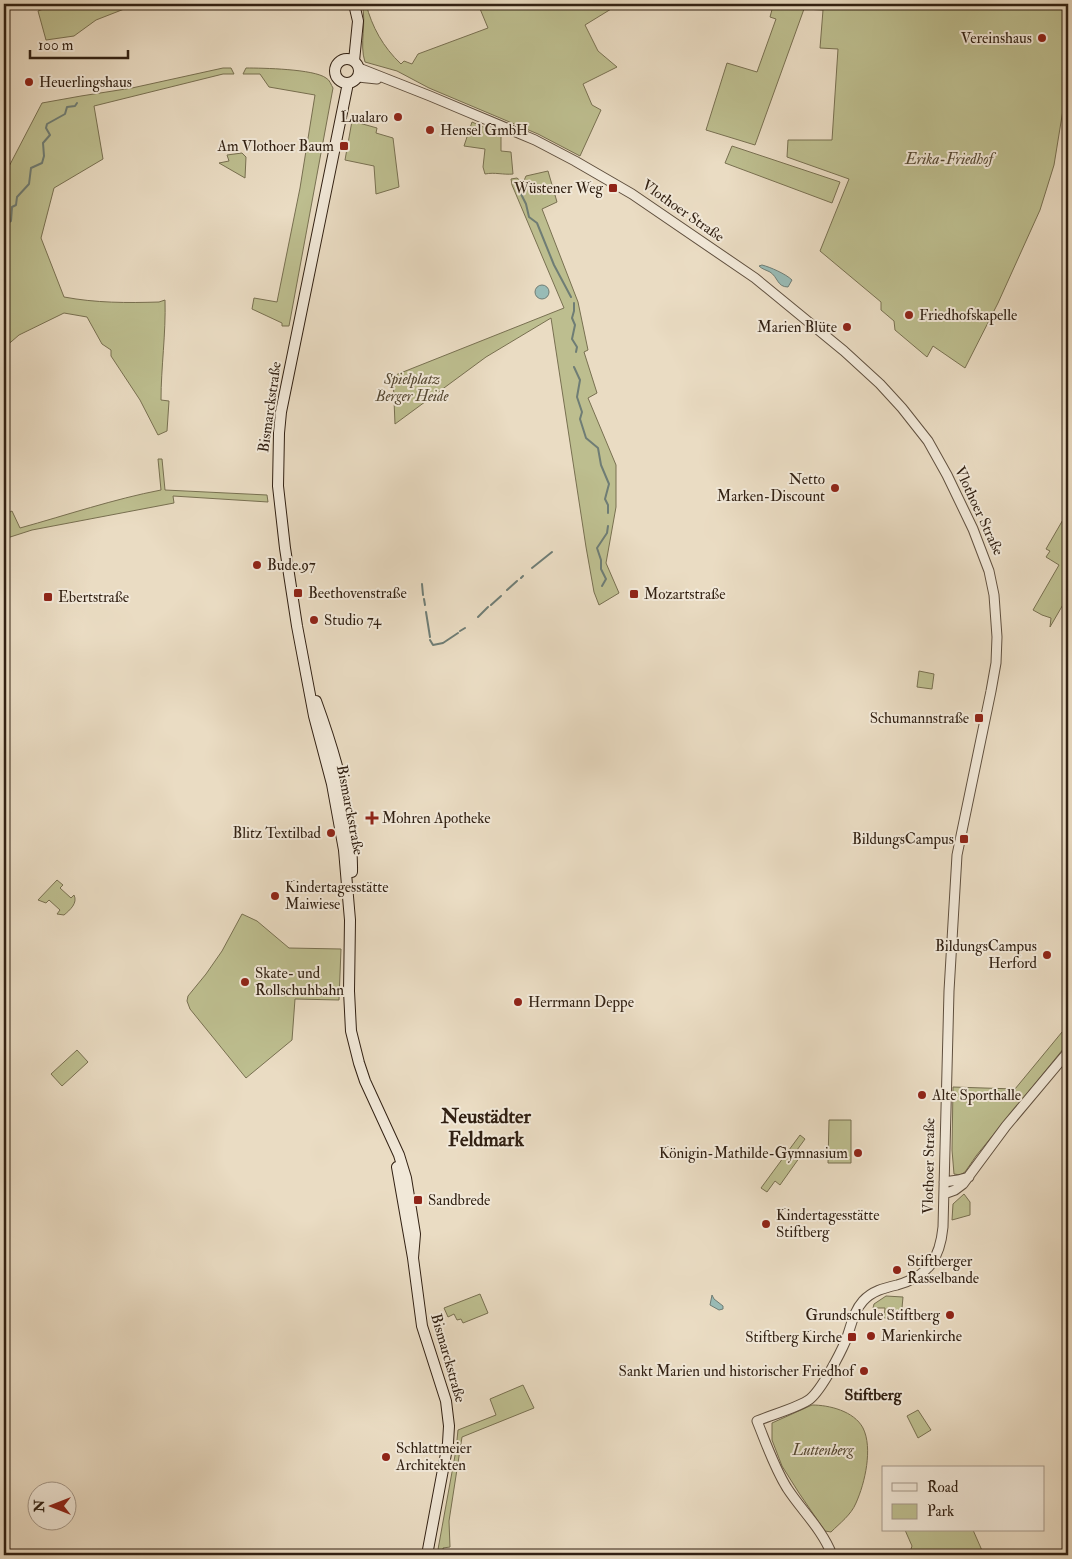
<svg xmlns="http://www.w3.org/2000/svg" width="1072" height="1559" font-family="'IM FELL Double Pica',serif">
  <rect width="100%" height="100%" fill="#eadcc3"/>
  <filter id="stains"><feTurbulence type="fractalNoise" baseFrequency=".004" numOctaves="4"/><feColorMatrix values="0 0 0 0 .2 0 0 0 0 .09 0 0 0 0 .02 0 0 0 .5 -.17"/></filter>
  <radialGradient id="worn" r=".72"><stop offset=".6" stop-color="#630" stop-opacity="0"/><stop offset="1" stop-color="#630" stop-opacity=".3"/></radialGradient>
  <path fill="#bdbe8f" stroke="#787051" d="M 57,4 L 137,4 L 96,20 L 74,36 L 46,40 L 38,11 Z
    M 362,4 L 366,4 C 372,27 383,47 401,64 L 404,61 L 412,64 L 418,54 L 488,28 L 478,4 L 613,4 L 616,6 L 585,25 L 598,51 L 617,67 L 583,84 L 592,105 L 601,110 L 580,156 L 538,134 L 429,88 L 397,71 L 365,62 C 359,44 367,23 362,4 Z
    M 771,4 L 1068,4 L 1068,79 L 1054,165 L 1040,210 L 998,303 L 965,368 L 933,346 L 927,357 L 895,330 L 894,321 L 881,310 L 881,302 L 820,251 L 849,179 L 787,157 L 788,140 L 832,140 L 838,49 L 820,48 L 823,10 L 804,9 L 755,145 L 706,130 L 727,63 L 757,72 L 776,19 L 770,17 L 773,6 Z
    M 223,68 L 231,68 L 234,74 L 223,74 L 94,106 L 103,159 L 54,188 L 41,238 L 64,297 C 96,303 127,303 159,302 L 165,300 C 166,334 161,367 161,400 L 169,401 L 167,431 L 158,435 L 140,400 L 111,356 L 111,350 L 102,344 L 87,317 L 64,313 L 19,335 L 4,348 L 4,176 L 42,103 L 81,96 L 132,88 Z
    M 246,68 C 263,68 314,69 326,78 C 330,80 331,85 333,88 L 289,326 L 282,326 L 282,323 L 252,309 L 254,298 L 277,302 L 300,188 L 315,95 L 269,87 L 260,74 L 243,74 Z
    M 352,121 L 377,128 L 376,133 L 393,138 L 399,187 L 376,194 L 374,166 L 345,160 Z
    M 472,122 L 501,135 L 501,151 L 511,152 L 513,174 C 503,175 495,172 485,174 L 483,167 L 485,149 L 464,146 Z
    M 732,146 L 840,182 L 832,203 L 725,163 Z
    M 242,153 L 246,157 L 245,178 L 219,163 L 229,161 L 227,155 Z
    M 548,171 L 557,202 L 542,209 L 578,302 L 588,350 L 584,352 L 597,393 L 588,398 L 616,465 L 616,507 L 606,563 L 619,593 L 599,605 L 594,592 L 586,547 L 551,318 L 486,357 L 395,424 L 393,376 L 564,308 L 512,185 L 511,179 L 517,178 L 523,183 L 526,176 Z
    M 158,459 L 162,459 L 165,490 L 267,495 L 268,502 L 173,496 L 174,503 L 32,530 L 4,539 L 4,526 L 6,525 L 4,515 L 12,511 L 20,528 C 67,515 114,499 161,490 Z
    M 1068,511 L 1068,551 L 1065,557 L 1068,559 L 1068,596 L 1050,627 L 1051,618 L 1042,615 L 1033,610 L 1059,565 L 1046,557 L 1050,551 L 1046,549 Z
    M 919,671 L 934,674 L 932,689 L 917,687 Z
    M 57,880 L 63,885 L 60,888 L 71,898 L 74,895 C 78,903 70,910 64,915 L 57,914 L 60,910 L 49,900 L 46,903 L 38,900 Z
    M 242,914 L 257,921 L 289,948 L 341,949 L 339,1000 L 295,999 L 292,1040 L 246,1078 L 190,1009 L 187,1001 L 188,996 L 206,974 L 222,951 Z
    M 1067,1026 L 1068,1043 L 976,1156 L 965,1172 L 960,1175 L 954,1174 L 952,1150 L 953,1087 L 1015,1089 Z
    M 77,1050 L 88,1062 L 62,1086 L 51,1074 Z
    M 829,1120 L 851,1120 L 851,1163 L 828,1163 Z
    M 800,1135 L 805,1139 L 797,1150 L 802,1154 L 780,1185 L 775,1181 L 767,1192 L 761,1188 Z
    M 964,1194 L 970,1202 L 970,1215 L 952,1220 L 953,1204 Z
    M 480,1294 L 488,1313 L 463,1323 L 461,1319 L 457,1320 L 454,1314 L 448,1317 L 444,1308 Z
    M 886,1296 L 903,1297 L 901,1319 L 884,1318 L 885,1308 L 873,1308 L 874,1304 Z
    M 523,1385 L 534,1408 L 462,1437 L 449,1521 L 450,1547 L 443,1548 L 444,1555 L 437,1555 L 456,1450 L 458,1430 L 496,1415 L 490,1399 Z
    M 812,1405 C 829,1405 854,1411 863,1428 C 873,1448 865,1483 856,1503 C 851,1515 840,1523 831,1532 L 825,1531 L 799,1493 L 782,1466 L 772,1440 L 772,1423 Z
    M 918,1410 L 931,1430 L 918,1438 L 907,1416 Z
    M 905,1530 L 973,1530 L 984,1555 L 909,1555 L 912,1546 Z"/>
  <path fill="#98bbb6" stroke="#6f7d75" d="M 762,265 C 770,267 786,274 792,280 L 788,287 C 777,287 778,277 770,272 C 766,270 762,269 759,266 Z
    M535 292a7 7 0 1 1 14 0a7 7 0 1 1-14 0Z
    M 712,1295 L 714,1299 L 723,1306 L 723,1309 L 719,1310 L 710,1305 Z"/>
  <g fill="none" stroke-linecap="round" stroke-linejoin="round">
    <path stroke="#6f7d75" stroke-width="2" d="M 936,4 L 949,8
      M 951,8 L 981,9 L 1005,4
      M 515,182 L 526,204 L 529,217 L 537,223 L 554,265 L 571,297
      M 4,226 L 11,221 L 12,207 L 16,205 L 17,197 L 29,184 L 31,168 L 42,163 L 44,156 L 43,143 L 50,135 L 46,128 L 47,124 L 65,114 L 67,107 L 75,106 L 77,103
      M 574,303 L 574,311 L 572,318 L 575,325 L 572,339 L 577,347 L 576,352
      M 574,367 L 580,380 L 577,397 L 582,412 L 580,419 L 586,438 L 598,448 L 601,465 L 609,484 L 605,499 L 608,505 L 608,513
      M 532,568 L 552,552
      M 521,578 L 523,576
      M 422,584 L 423,595
      M 602,586 L 606,579 L 601,569 L 601,560 L 597,548 L 607,533 L 608,526
      M 507,590 L 517,581
      M 424,599 L 425,605
      M 491,605 L 501,596
      M 426,612 L 430,637
      M 478,617 L 488,607
      M 460,631 L 465,628
      M 430,640 L 433,645 L 443,643 L 458,633"/>
    <defs>
      <path id="tertiary" d="M 359,68 L 430,96 L 535,140 L 575,161 L 632,194 L 755,278 L 844,351 L 880,384 L 902,408 L 928,441 L 947,475 L 973,529 L 989,571 L 994,595 L 997,637 L 996,663 L 991,691 L 957,855 L 949,991 L 943,1227 C 940,1258 929,1276 897,1285 C 884,1288 872,1291 863,1301 C 853,1312 851,1327 846,1340 C 840,1354 822,1389 810,1399 C 800,1407 771,1415 757,1421 C 766,1443 774,1467 787,1488 C 802,1511 822,1529 832,1555
        M 358,77 L 377,79
        M 944,1182 L 958,1180 L 969,1177
        M 944,1194 L 955,1190 L 963,1184 L 1006,1126 L 1068,1052"/>
      <path id="secondary" d="M 354,4 L 358,21 L 354,61
        M335 71a12 12 0 1 1 24 0a12 12 0 1 1-24 0Z
        M 348,83 L 281,412 L 279,433 L 278,486 L 285,548 L 297,626 L 314,716 L 332,784 L 344,850 L 350,920 L 349,991 L 351,1031 L 359,1063 L 365,1081 L 399,1155 L 406,1178 L 415,1234 L 413,1258
        M 316,701 C 336,756 353,814 352,872
        M 397,1167 L 413,1258 L 422,1326 L 446,1401 L 449,1426 L 448,1443 L 427,1555"/>
    </defs>
    <use href="#tertiary" stroke="#60503f" stroke-width="11"/>
    <use href="#secondary" stroke="#322113" stroke-width="12"/>
    <use href="#tertiary" stroke="#f1e8d8" stroke-width="9"/>
    <use href="#secondary" stroke="#f1e8d8" stroke-width="10"/>
  </g>
  <g fill="#8f2418" stroke="#f1e8d8" stroke-width="2">
    <circle cx="1042" cy="38" r="5"/>
    <circle cx="29" cy="82" r="5"/>
    <circle cx="398" cy="117" r="5"/>
    <circle cx="430" cy="130" r="5"/>
    <rect x="339" y="141" width="10" height="10" rx="2.5"/>
    <rect x="608" y="183" width="10" height="10" rx="2.5"/>
    <circle cx="909" cy="315" r="5"/>
    <circle cx="847" cy="327" r="5"/>
    <circle cx="835" cy="488" r="5"/>
    <circle cx="257" cy="565" r="5"/>
    <rect x="293" y="588" width="10" height="10" rx="2.5"/>
    <rect x="629" y="589" width="10" height="10" rx="2.5"/>
    <rect x="43" y="592" width="10" height="10" rx="2.5"/>
    <circle cx="314" cy="620" r="5"/>
    <rect x="974" y="713" width="10" height="10" rx="2.5"/>
    <path d="M369.5 810.5h5v5h5v5h-5v5h-5v-5h-5v-5h5z"/>
    <circle cx="331" cy="833" r="5"/>
    <rect x="959" y="834" width="10" height="10" rx="2.5"/>
    <circle cx="275" cy="896" r="5"/>
    <circle cx="1047" cy="955" r="5"/>
    <circle cx="245" cy="982" r="5"/>
    <circle cx="518" cy="1002" r="5"/>
    <circle cx="922" cy="1095" r="5"/>
    <circle cx="858" cy="1153" r="5"/>
    <rect x="413" y="1195" width="10" height="10" rx="2.5"/>
    <circle cx="766" cy="1224" r="5"/>
    <circle cx="897" cy="1270" r="5"/>
    <circle cx="950" cy="1315" r="5"/>
    <circle cx="871" cy="1336" r="5"/>
    <rect x="847" y="1332" width="10" height="10" rx="2.5"/>
    <circle cx="864" cy="1371" r="5"/>
    <circle cx="386" cy="1457" r="5"/>
  </g>
  <g text-anchor="middle" dominant-baseline="central" stroke-width="4" stroke-linejoin="round" paint-order="stroke">
    <g font-size="15" fill="#322113" stroke="#f1e8d8" text-anchor="start">
      <text x="1032" y="38" text-anchor="end">Vereinshaus</text>
      <text x="39" y="82">Heuerlingshaus</text>
      <text x="388" y="117" text-anchor="end">Lualaro</text>
      <text x="440" y="130">Hensel GmbH</text>
      <text x="334" y="146" text-anchor="end">Am Vlothoer Baum</text>
      <text x="603" y="188" text-anchor="end">Wüstener Weg</text>
      <text x="919" y="315">Friedhofskapelle</text>
      <text x="837" y="327" text-anchor="end">Marien Blüte</text>
      <text x="825" y="479" text-anchor="end">Netto<tspan x="825" dy="17">Marken-Discount</tspan></text>
      <text x="267" y="565">Bude.97</text>
      <text x="308" y="593">Beethovenstraße</text>
      <text x="644" y="594">Mozartstraße</text>
      <text x="58" y="597">Ebertstraße</text>
      <text x="324" y="620">Studio 74</text>
      <text x="969" y="718" text-anchor="end">Schumannstraße</text>
      <text x="382" y="818">Mohren Apotheke</text>
      <text x="321" y="833" text-anchor="end">Blitz Textilbad</text>
      <text x="954" y="839" text-anchor="end">BildungsCampus</text>
      <text x="285" y="887">Kindertagesstätte<tspan x="285" dy="17">Maiwiese</tspan></text>
      <text x="1037" y="946" text-anchor="end">BildungsCampus<tspan x="1037" dy="17">Herford</tspan></text>
      <text x="255" y="973">Skate- und<tspan x="255" dy="17">Rollschuhbahn</tspan></text>
      <text x="528" y="1002">Herrmann Deppe</text>
      <text x="932" y="1095">Alte Sporthalle</text>
      <text x="848" y="1153" text-anchor="end">Königin-Mathilde-Gymnasium</text>
      <text x="428" y="1200">Sandbrede</text>
      <text x="776" y="1215">Kindertagesstätte<tspan x="776" dy="17">Stiftberg</tspan></text>
      <text x="907" y="1261">Stiftberger<tspan x="907" dy="17">Rasselbande</tspan></text>
      <text x="940" y="1315" text-anchor="end">Grundschule Stiftberg</text>
      <text x="881" y="1336">Marienkirche</text>
      <text x="842" y="1337" text-anchor="end">Stiftberg Kirche</text>
      <text x="854" y="1371" text-anchor="end">Sankt Marien und historischer Friedhof</text>
      <text x="396" y="1448">Schlattmeier<tspan x="396" dy="17">Architekten</tspan></text>
    </g>
    <g font-size="15" font-style="italic" fill="#554832" stroke="#f1e8d8">
      <text x="949" y="159">Erika-Friedhof</text>
      <text x="412" y="379">Spielplatz<tspan x="412" dy="17">Berger Heide</tspan></text>
      <text x="823" y="1450">Luttenberg</text>
    </g>
    <g font-size="15" fill="#322113" stroke="#f1e8d8">
      <text transform="translate(683 211) rotate(35)">Vlothoer Straße</text>
      <text transform="translate(270 407) rotate(-82)">Bismarckstraße</text>
      <text transform="translate(979 511) rotate(65)">Vlothoer Straße</text>
      <text transform="translate(350 810) rotate(79)">Bismarckstraße</text>
      <text transform="translate(929 1166) rotate(-89)">Vlothoer Straße</text>
      <text transform="translate(448 1358) rotate(74)">Bismarckstraße</text>
    </g>
    <g font-size="16" font-weight="bold" fill="#322113" stroke="#f1e8d8">
      <text x="873" y="1395">Stiftberg</text>
    </g>
    <g font-size="20" font-weight="bold" fill="#322113" stroke="#f1e8d8">
      <text x="486" y="1116">Neustädter<tspan x="486" dy="23">Feldmark</tspan></text>
    </g>
  </g>
  <rect width="1072" height="1559" fill="none" stroke="#eadcc3" stroke-width="20"/>
  <rect x="5" y="5" width="1062" height="1549" fill="none" stroke="#322113" stroke-width="2.5"/>
  <rect x="10" y="10" width="1052" height="1539" fill="none" stroke="#322113"/>
  <rect x="882" y="1466" width="162" height="65" fill="#f1e8d8" stroke="#a59889"/>
  <rect x="892" y="1483" width="25" height="8" fill="#f1e8d8" stroke="#a59889"/>
  <text x="927" y="1492" font-size="15" fill="#322113">Road</text>
  <rect x="892" y="1504" width="25" height="15" fill="#bdbe8f" stroke="#a59889"/>
  <text x="927" y="1516" font-size="15" fill="#322113">Park</text>
  <g transform="translate(52 1506) rotate(270)"><circle r="24" fill="#f1e8d8" stroke="#a59889"/>
  <path d="M0-4L9 19L0 12L-9 19Z" fill="#8f2418"/>
  <text y="-8" font-size="14" font-weight="bold" text-anchor="middle" fill="#322113">N</text>
  </g>
  <path d="M30 50v8h98v-8" fill="none" stroke="#322113" stroke-width="2.5"/>
  <text x="38" y="50" font-size="15" fill="#322113" stroke="#f1e8d8" stroke-width="4" paint-order="stroke">100 m</text>
  <rect width="100%" height="100%" filter="url(#stains)"/>
  <rect width="100%" height="100%" fill="url(#worn)"/>
</svg>
